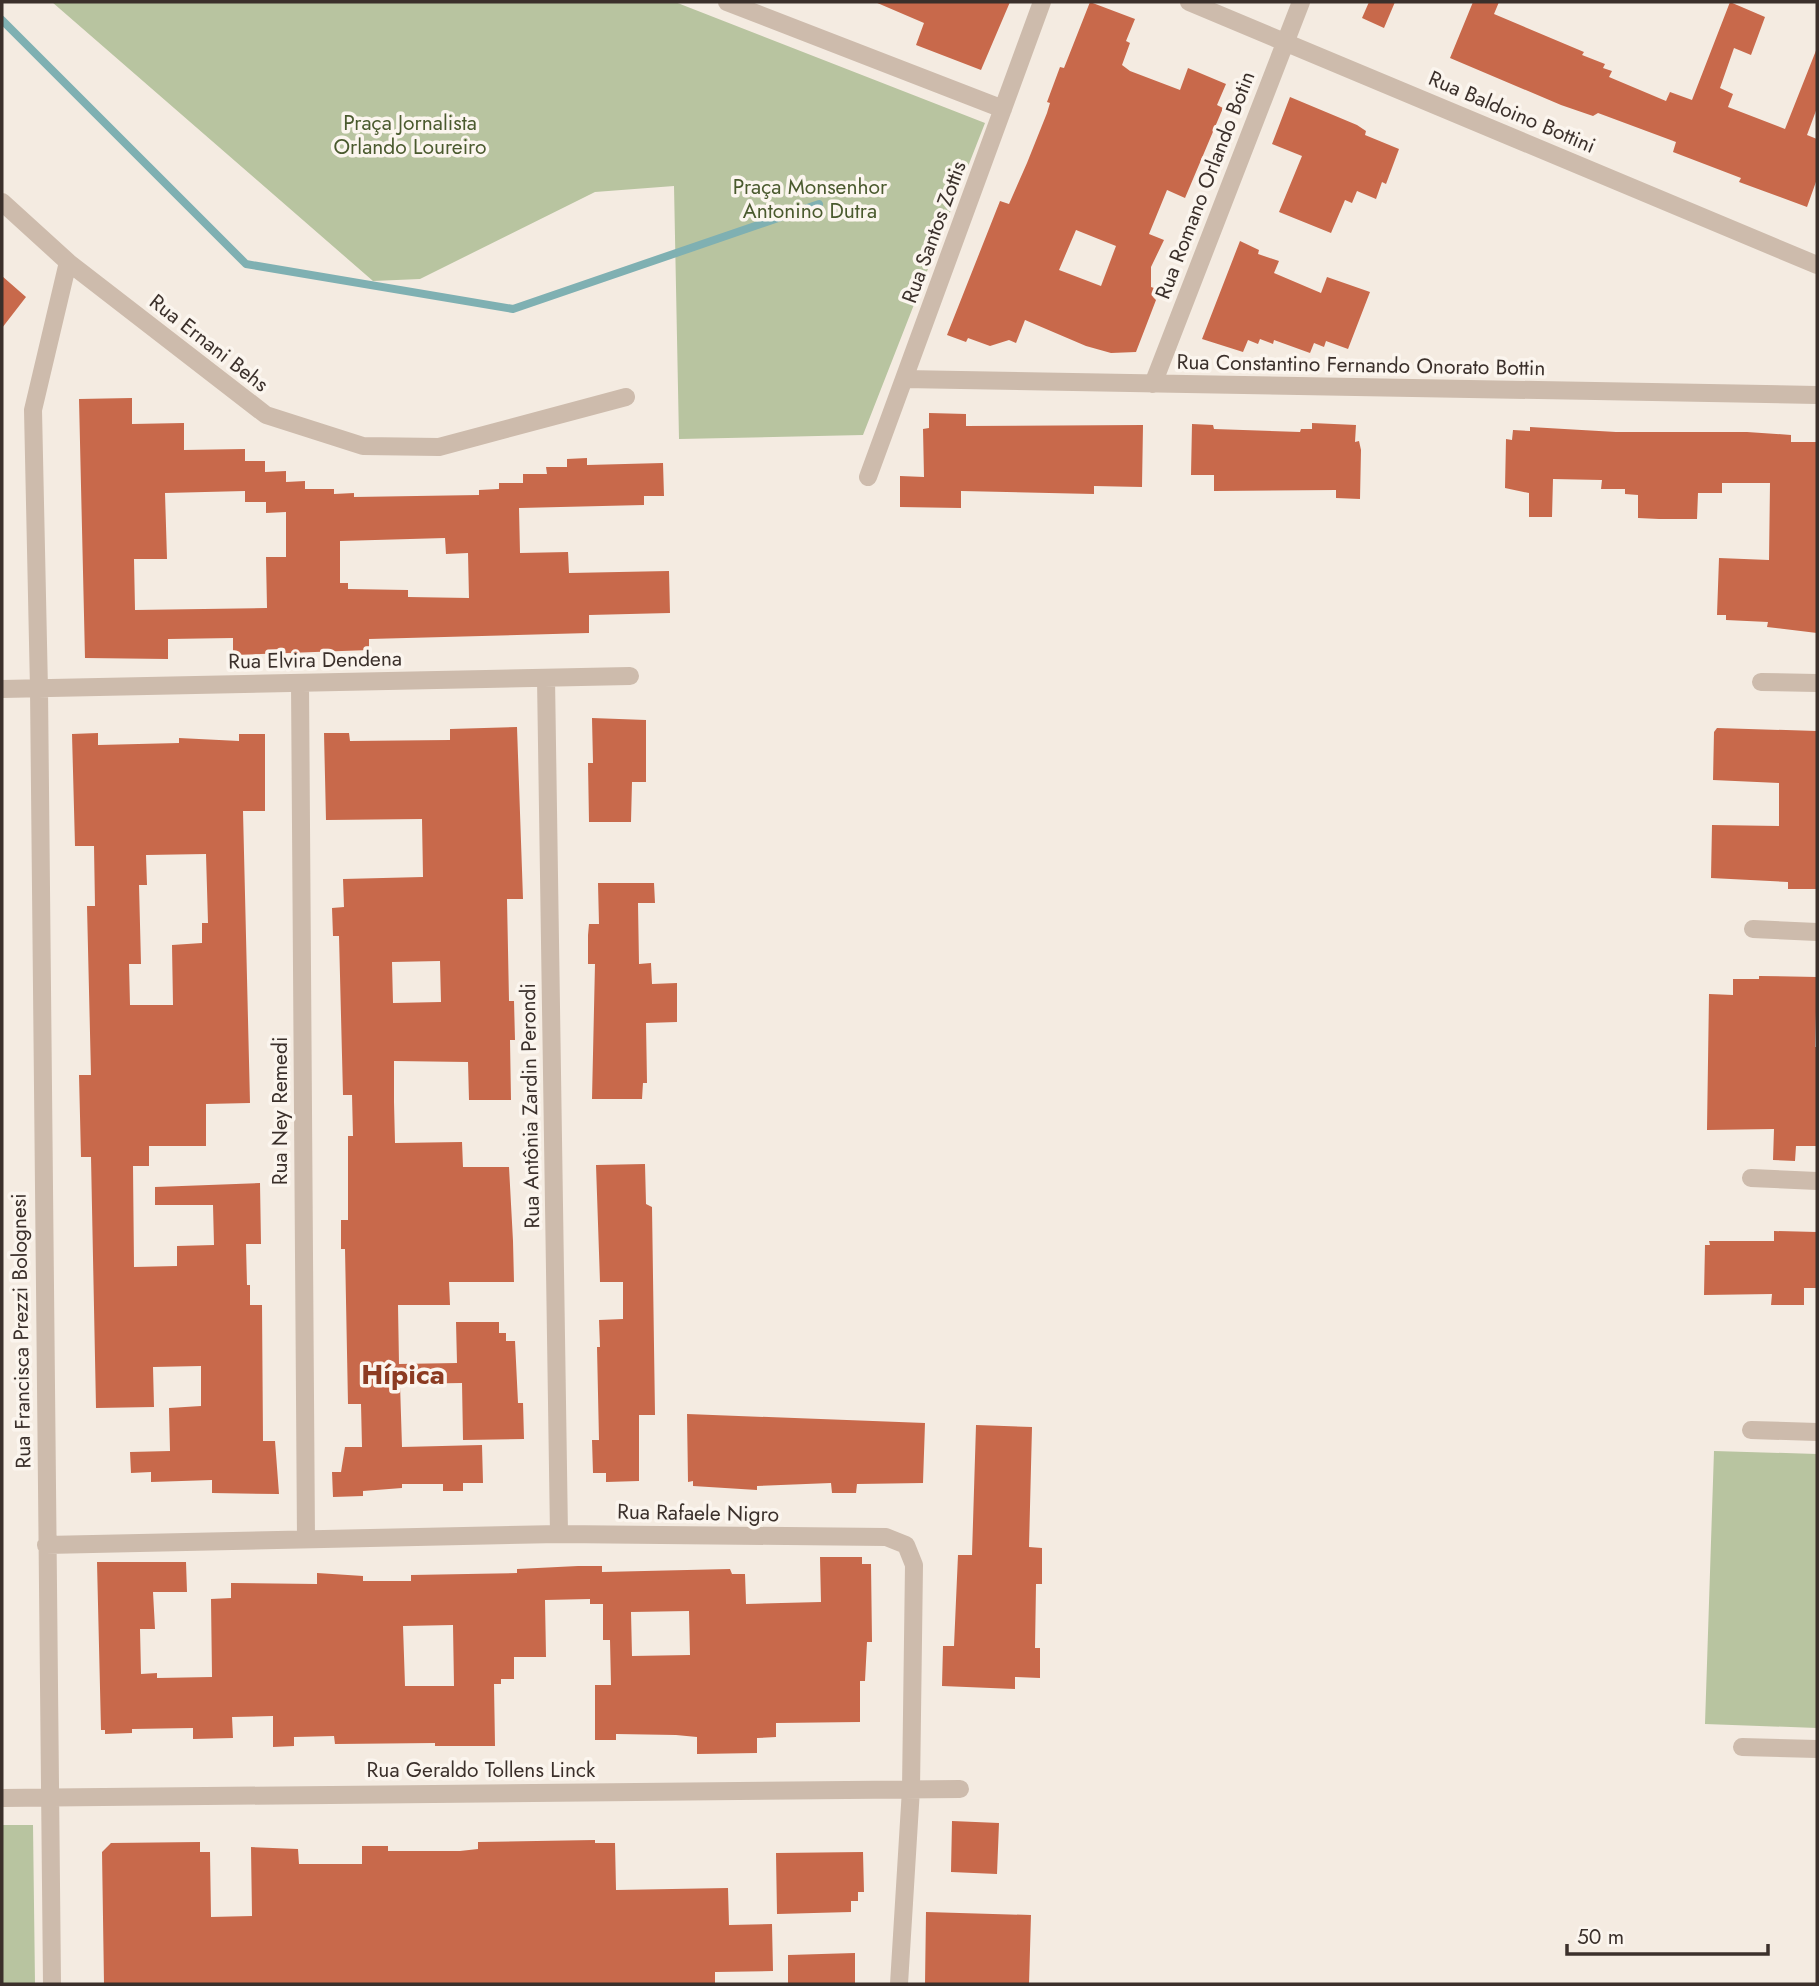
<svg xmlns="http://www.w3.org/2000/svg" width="1819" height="1986" font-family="Jost,sans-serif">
  <rect width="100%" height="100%" fill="#f4ebe1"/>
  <path fill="#b8c4a0" d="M 52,2 L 675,2 L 985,123 L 863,435 L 679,439 L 674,186 L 595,192 L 420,279 L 373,281 Z
    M 1714,1451 L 1817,1454 L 1817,1728 L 1705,1724 Z
    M 2,1825 L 33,1825 L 35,1984 L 2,1984 Z"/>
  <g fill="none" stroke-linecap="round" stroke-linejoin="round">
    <path stroke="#7fb0b2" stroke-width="8" d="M 2,20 L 246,264 L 513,309 L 819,204"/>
  </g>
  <path fill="#c8694b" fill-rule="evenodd" d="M 875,2 L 1010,2 L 981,70 L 916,45 L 924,23 Z
    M 1090,2 L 1135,19 L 1126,41 L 1130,43 L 1122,65 L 1130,71 L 1180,90 L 1188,68 L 1226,84 L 1217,105 L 1223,108 L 1185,198 L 1167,190 L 1149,234 L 1164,240 L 1151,267 L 1151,287 L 1157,289 L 1153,297 L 1156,300 L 1136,352 L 1111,353 L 1086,346 L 1025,320 L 1016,343 L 1009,340 L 990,346 L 968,338 L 966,342 L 947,335 L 1000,201 L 1009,204 L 1027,163 L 1047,113 L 1050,103 L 1047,102 L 1060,67 L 1064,68 ZM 1076,230 L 1116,246 L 1101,286 L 1059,270 Z
    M 1369,2 L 1395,2 L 1384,28 L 1362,18 Z
    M 1473,2 L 1499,2 L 1494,14 L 1584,52 L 1582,55 L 1605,64 L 1603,68 L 1612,71 L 1609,77 L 1666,101 L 1670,92 L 1692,100 L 1730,2 L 1765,17 L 1751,55 L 1734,48 L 1720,88 L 1733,94 L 1728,107 L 1785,129 L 1817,48 L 1817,108 L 1807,135 L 1817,139 L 1817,179 L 1807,207 L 1739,182 L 1741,178 L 1673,152 L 1676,142 L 1598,113 L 1593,116 L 1561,105 L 1450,58 Z
    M 1290,97 L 1357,125 L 1366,131 L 1365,135 L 1399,149 L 1386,184 L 1382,182 L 1376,199 L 1357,191 L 1352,203 L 1345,200 L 1331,233 L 1279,212 L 1302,156 L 1272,144 Z
    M 1240,241 L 1259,250 L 1258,254 L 1279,261 L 1274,273 L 1321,293 L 1327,277 L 1370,292 L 1348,349 L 1326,341 L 1324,347 L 1314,343 L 1310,353 L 1274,340 L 1273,344 L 1260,339 L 1258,344 L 1248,340 L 1243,352 L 1202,339 Z
    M 2,276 L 26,297 L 2,328 Z
    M 132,398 L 132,424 L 184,423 L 184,450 L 245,449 L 245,461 L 265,461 L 265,472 L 286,471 L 286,482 L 305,481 L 305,489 L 334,489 L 334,494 L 354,493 L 354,497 L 479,495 L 479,490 L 499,489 L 499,483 L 523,483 L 523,474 L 547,474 L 546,467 L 567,467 L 567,459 L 587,458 L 587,465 L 663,463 L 664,496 L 644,496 L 644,505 L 519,508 L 520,553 L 568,552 L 569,573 L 669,571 L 670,613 L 589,615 L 589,633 L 369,639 L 369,650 L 233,655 L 233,638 L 168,639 L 168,659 L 85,658 L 79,399 ZM 245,491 L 245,502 L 266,502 L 266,513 L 286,512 L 286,557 L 266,557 L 267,608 L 135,610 L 134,559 L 167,559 L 165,493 ZM 445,538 L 446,554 L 468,553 L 469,598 L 408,597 L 408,590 L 348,589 L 348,583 L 340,583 L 340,541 Z
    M 929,413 L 966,414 L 966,426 L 1143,425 L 1142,487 L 1094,486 L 1094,494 L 961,491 L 961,508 L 900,507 L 900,476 L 924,477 L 923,429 L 929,428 Z
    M 1312,423 L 1356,425 L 1355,442 L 1359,441 L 1361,450 L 1360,499 L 1336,498 L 1336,490 L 1214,491 L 1214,475 L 1191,475 L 1192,424 L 1213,425 L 1214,429 L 1300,432 L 1301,429 L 1312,429 Z
    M 1530,427 L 1616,432 L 1747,432 L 1791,435 L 1791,442 L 1817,442 L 1817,633 L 1767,627 L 1768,622 L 1726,620 L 1726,615 L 1717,615 L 1719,558 L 1769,560 L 1770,483 L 1722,483 L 1722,493 L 1698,493 L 1697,519 L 1659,519 L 1638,518 L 1638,495 L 1625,494 L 1625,489 L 1601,489 L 1602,480 L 1553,479 L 1552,517 L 1529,517 L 1529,493 L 1505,488 L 1506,439 L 1512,440 L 1513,430 L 1530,431 Z
    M 592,718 L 646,720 L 646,782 L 632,782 L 631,822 L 589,822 L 588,763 L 593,763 Z
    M 517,727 L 523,899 L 507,899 L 509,1001 L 514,1001 L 515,1040 L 510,1040 L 511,1100 L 469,1100 L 468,1062 L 394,1061 L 394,1102 L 395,1143 L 462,1142 L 463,1167 L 509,1167 L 513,1241 L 514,1282 L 449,1282 L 450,1305 L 398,1305 L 399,1364 L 457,1363 L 456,1322 L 499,1322 L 499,1333 L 506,1333 L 506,1341 L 515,1341 L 518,1403 L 523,1403 L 524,1439 L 463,1440 L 462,1383 L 400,1384 L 402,1447 L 482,1445 L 483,1483 L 463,1483 L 463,1491 L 443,1491 L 443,1484 L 402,1484 L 402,1488 L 363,1491 L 363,1496 L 333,1497 L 332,1472 L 341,1472 L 345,1447 L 362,1447 L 361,1404 L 348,1404 L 345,1249 L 341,1249 L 341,1220 L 348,1220 L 348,1136 L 353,1136 L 352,1095 L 343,1095 L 339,936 L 333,936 L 332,908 L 344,907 L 343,879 L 423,877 L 422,819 L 326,820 L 324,733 L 349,733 L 350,741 L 450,740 L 450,729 ZM 440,961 L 441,1002 L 393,1003 L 392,962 Z
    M 1717,728 L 1817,731 L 1817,889 L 1788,889 L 1788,882 L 1711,878 L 1712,825 L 1779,826 L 1779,783 L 1713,780 L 1714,732 Z
    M 98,733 L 98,745 L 179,743 L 179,738 L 239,741 L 239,734 L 265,734 L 265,811 L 243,811 L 250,1103 L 206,1104 L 206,1146 L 149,1146 L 149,1166 L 133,1166 L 134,1267 L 177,1266 L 177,1246 L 214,1245 L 213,1205 L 155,1205 L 155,1187 L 260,1183 L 261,1244 L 246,1244 L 247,1285 L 250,1285 L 250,1305 L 262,1305 L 263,1441 L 275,1441 L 279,1494 L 212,1493 L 212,1480 L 151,1482 L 151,1472 L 131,1473 L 130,1452 L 170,1451 L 169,1408 L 201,1406 L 201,1366 L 153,1367 L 154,1407 L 96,1408 L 91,1157 L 81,1157 L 79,1075 L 91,1075 L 87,906 L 95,906 L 94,846 L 75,846 L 72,734 ZM 206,854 L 208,923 L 202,923 L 202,943 L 172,945 L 173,1005 L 130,1005 L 129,964 L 141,964 L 139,885 L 147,885 L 146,855 Z
    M 598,883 L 654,883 L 655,903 L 638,903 L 639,964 L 651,963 L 652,984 L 677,983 L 677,1022 L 646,1023 L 647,1083 L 643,1083 L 642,1099 L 592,1099 L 595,964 L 588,964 L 588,935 L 589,924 L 599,924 Z
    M 1759,976 L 1817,977 L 1815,1047 L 1817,1047 L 1817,1146 L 1796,1146 L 1795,1161 L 1773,1160 L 1774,1129 L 1707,1130 L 1709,994 L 1733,995 L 1733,979 L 1759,979 Z
    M 645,1164 L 646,1204 L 652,1207 L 655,1415 L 639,1415 L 639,1481 L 606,1482 L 606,1473 L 593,1473 L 592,1440 L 599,1440 L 597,1347 L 600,1347 L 599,1320 L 623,1319 L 623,1282 L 600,1282 L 596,1165 Z
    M 1774,1231 L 1817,1232 L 1817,1288 L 1804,1288 L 1804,1305 L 1771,1305 L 1772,1294 L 1704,1295 L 1705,1245 L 1710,1245 L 1709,1241 L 1774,1241 Z
    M 687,1414 L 925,1423 L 923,1483 L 857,1484 L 856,1493 L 832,1493 L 831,1483 L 757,1486 L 757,1490 L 693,1486 L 693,1481 L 688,1482 Z
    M 976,1425 L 1032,1427 L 1029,1547 L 1042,1548 L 1042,1584 L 1036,1584 L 1035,1648 L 1040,1648 L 1040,1678 L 1015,1677 L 1015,1689 L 942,1686 L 943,1646 L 954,1646 L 958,1555 L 972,1555 Z
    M 820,1557 L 862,1557 L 862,1564 L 871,1564 L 872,1642 L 867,1642 L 865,1681 L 860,1681 L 860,1722 L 776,1723 L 776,1737 L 757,1738 L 757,1753 L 697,1754 L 697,1737 L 676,1735 L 616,1734 L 616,1740 L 595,1740 L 595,1685 L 611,1685 L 610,1640 L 603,1640 L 603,1604 L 590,1604 L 590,1599 L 545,1600 L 546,1657 L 514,1657 L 514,1679 L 501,1679 L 501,1684 L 494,1684 L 495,1746 L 435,1746 L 435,1743 L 335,1744 L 334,1736 L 294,1737 L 294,1746 L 273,1747 L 273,1716 L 232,1717 L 233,1738 L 193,1739 L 193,1728 L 132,1729 L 132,1733 L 105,1734 L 105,1730 L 101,1730 L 97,1562 L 186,1562 L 187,1592 L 153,1592 L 155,1629 L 140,1629 L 141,1674 L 157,1673 L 157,1678 L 212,1677 L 211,1599 L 231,1598 L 231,1583 L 317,1584 L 317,1573 L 363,1576 L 363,1581 L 411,1581 L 411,1575 L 517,1573 L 517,1569 L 578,1566 L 602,1566 L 602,1572 L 730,1569 L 732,1574 L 745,1574 L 746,1604 L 821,1602 ZM 689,1611 L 690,1655 L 632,1656 L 631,1612 ZM 453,1625 L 454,1686 L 405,1686 L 403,1626 Z
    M 952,1821 L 999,1823 L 997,1874 L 951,1872 Z
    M 595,1840 L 595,1843 L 615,1843 L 616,1890 L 728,1888 L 729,1925 L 772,1924 L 773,1971 L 715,1972 L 715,1984 L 104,1984 L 102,1852 L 111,1843 L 200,1842 L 200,1852 L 210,1852 L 211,1917 L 252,1916 L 251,1847 L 298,1849 L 299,1864 L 362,1864 L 362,1846 L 388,1846 L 388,1851 L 460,1851 L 478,1849 L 478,1842 Z
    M 863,1852 L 864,1892 L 858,1892 L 858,1901 L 851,1901 L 851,1912 L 777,1914 L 776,1853 Z
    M 926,1912 L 1031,1915 L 1029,1984 L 925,1984 Z
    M 855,1953 L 855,1984 L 788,1984 L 788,1955 Z"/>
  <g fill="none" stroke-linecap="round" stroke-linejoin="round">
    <path stroke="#cdbbac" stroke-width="18" d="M 727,2 L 1003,109
      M 1189,2 L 1817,265
      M 2,202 L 68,262 L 266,415 L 363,446 L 439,447 L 626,397
      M 904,379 L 1817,395
      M 1153,384 L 1301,2
      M 868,477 L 1042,2
      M 546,678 L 559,1534
      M 1761,682 L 1817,683
      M 300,683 L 306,1539
      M 2,689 L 630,676
      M 1753,929 L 1817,932
      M 1751,1178 L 1817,1181
      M 1751,1430 L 1817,1432
      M 46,1545 L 559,1534 L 886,1537 L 906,1545 L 914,1565 L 911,1789 L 899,1984
      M 1742,1747 L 1817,1749
      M 2,1798 L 960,1789
      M 52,1984 L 39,689 L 33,410 L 68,262"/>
  </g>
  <g text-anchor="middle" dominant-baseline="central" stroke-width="7" stroke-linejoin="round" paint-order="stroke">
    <g font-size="21" fill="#3b302b" stroke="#fbf5ee">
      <text transform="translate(1512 112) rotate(23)">Rua Baldoino Bottini</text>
      <text transform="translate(1205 185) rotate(-69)">Rua Romano Orlando Botin</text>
      <text transform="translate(934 232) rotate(-70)">Rua Santos Zottis</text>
      <text transform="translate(209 343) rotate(38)">Rua Ernani Behs</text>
      <text transform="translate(1361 365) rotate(1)">Rua Constantino Fernando Onorato Bottin</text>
      <text transform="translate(315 660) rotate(-1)">Rua Elvira Dendena</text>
      <text transform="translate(530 1106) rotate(-91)">Rua Antônia Zardin Perondi</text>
      <text transform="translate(280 1111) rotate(-90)">Rua Ney Remedi</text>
      <text transform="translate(21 1331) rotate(-91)">Rua Francisca Prezzi Bolognesi</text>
      <text transform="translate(698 1513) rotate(1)">Rua Rafaele Nigro</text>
      <text x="481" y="1770">Rua Geraldo Tollens Linck</text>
    </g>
    <g font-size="21" fill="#4a5a2e" stroke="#fbf5ee">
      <text x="410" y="123">Praça Jornalista<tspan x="410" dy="24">Orlando Loureiro</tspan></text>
      <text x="810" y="187">Praça Monsenhor<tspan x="810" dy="24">Antonino Dutra</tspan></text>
    </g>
    <g font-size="28" font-weight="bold" fill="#8c3b22" stroke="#fbf5ee">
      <text x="403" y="1374">Hípica</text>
    </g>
  </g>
  <rect width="1819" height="1986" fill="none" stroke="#3b302b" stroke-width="7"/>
  <path d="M1567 1944v10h201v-10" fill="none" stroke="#3b302b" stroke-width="3.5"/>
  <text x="1577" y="1944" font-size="21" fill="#3b302b" stroke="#fbf5ee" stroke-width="5" paint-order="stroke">50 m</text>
</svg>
